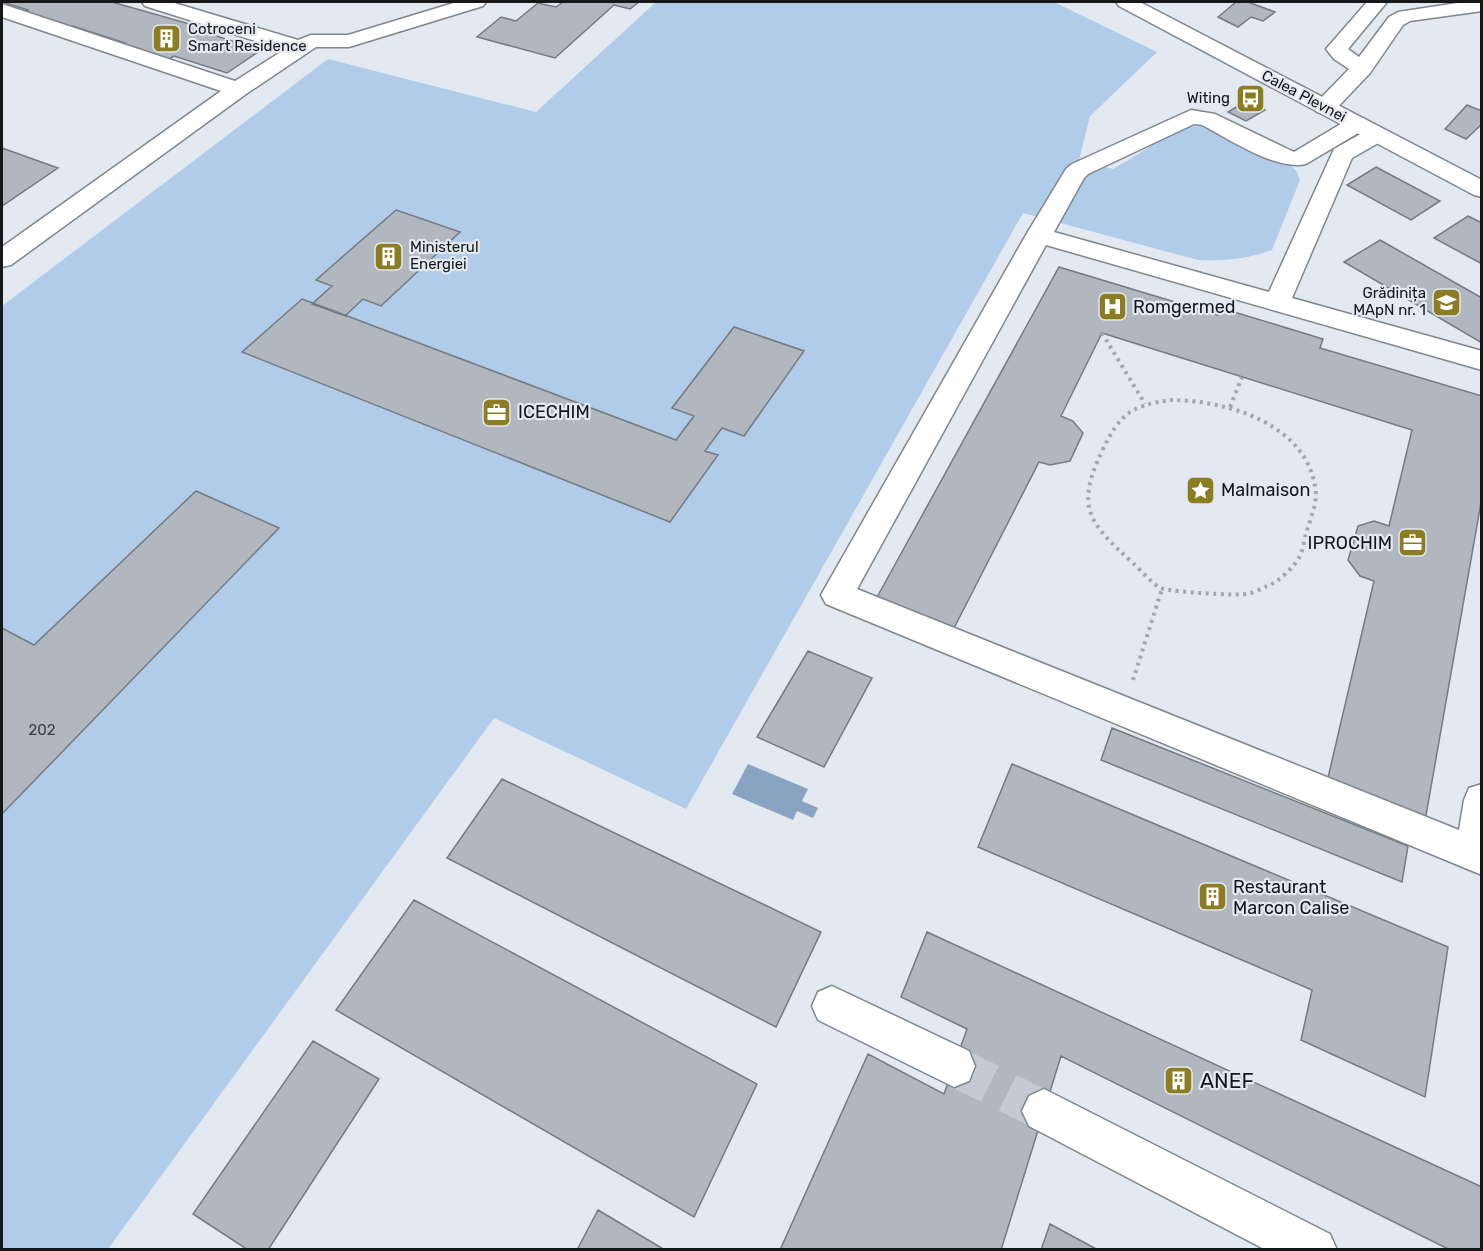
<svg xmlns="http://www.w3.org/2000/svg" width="1483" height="1251" font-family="Rubik,sans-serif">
  <rect width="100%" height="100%" fill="#e2e9f1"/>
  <path fill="#b1cce9" d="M 656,2 L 1054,2 L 1157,52 L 1090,116 L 1079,160 L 1113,169 C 1135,157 1164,136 1186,128 C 1210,119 1266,153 1289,163 L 1297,172 L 1300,180 L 1272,250 C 1247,259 1225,261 1198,260 L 1023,213 L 686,809 L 494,718 L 108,1249 L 2,1250 L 2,306 L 328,59 L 536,112 Z"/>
  <path fill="#88a4c2" d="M 748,764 L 808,789 L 802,801 L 818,808 L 813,818 L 797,811 L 793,820 L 732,794 Z"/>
  <path fill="#b1b7be" stroke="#747a81" stroke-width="1.5" d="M 2,2 L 112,2 L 211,30 L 207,33 L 261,50 L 227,73 L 174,56 L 166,61 L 120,46 L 125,43 L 73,26 L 67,29 L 21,14 L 28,10 Z
    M 563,2 L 639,2 L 630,9 L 614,5 L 555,58 L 477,37 L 501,17 L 516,21 L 538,3 L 556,7 Z
    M 1236,2 L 1248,2 L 1275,12 L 1263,21 L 1251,17 L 1238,27 L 1218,17 Z
    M 1246,101 L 1265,110 L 1246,121 L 1228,112 Z
    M 1467,105 L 1482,111 L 1482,124 L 1466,139 L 1445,129 Z
    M 2,148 L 58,168 L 2,206 Z
    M 1376,167 L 1440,201 L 1411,220 L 1347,185 Z
    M 396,210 L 460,232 L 381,306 L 363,299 L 345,316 L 312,304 L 332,286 L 316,280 Z
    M 1468,216 L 1482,223 L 1482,264 L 1434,238 Z
    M 1380,240 L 1482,298 L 1482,343 L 1344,262 Z
    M 1059,267 L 1218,315 L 1221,308 L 1323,339 L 1320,348 L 1482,396 L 1482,497 L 1425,821 L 1327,782 L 1374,581 L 1360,576 L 1348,560 L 1358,526 L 1374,521 L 1389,526 L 1412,430 L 1102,333 L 1061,416 L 1073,421 L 1083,433 L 1070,461 L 1050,465 L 1039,462 L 953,630 L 876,599 Z
    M 302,299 L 676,440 L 694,416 L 672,408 L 734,327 L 804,351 L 744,436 L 722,428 L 705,451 L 718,455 L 670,522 L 242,352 Z
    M 196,491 L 279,528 L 2,814 L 2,628 L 34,645 Z
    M 808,651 L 872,678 L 824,767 L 757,737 Z
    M 1112,728 L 1408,846 L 1402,882 L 1101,760 Z
    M 1012,764 L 1448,947 L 1425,1097 L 1301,1040 L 1312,990 L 978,847 Z
    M 502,779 L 821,932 L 776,1027 L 447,858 Z
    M 414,900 L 757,1084 L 694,1217 L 336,1010 Z
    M 927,932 L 1482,1187 L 1482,1250 L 1450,1250 L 1061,1056 L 1001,1250 L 780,1250 L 868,1054 L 944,1094 L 967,1029 L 901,997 Z
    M 313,1041 L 379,1079 L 268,1250 L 248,1250 L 193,1214 Z
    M 598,1210 L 665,1250 L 577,1250 Z
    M 1050,1224 L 1098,1250 L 1041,1250 Z"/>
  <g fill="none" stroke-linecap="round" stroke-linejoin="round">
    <path stroke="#c3cad1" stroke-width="40" stroke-dasharray="40 20" stroke-linecap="butt" d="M 954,1066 L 1044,1111"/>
    <defs>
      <path id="minor" d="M 142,2 L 171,2 L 298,40 L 311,35 L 348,35 L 457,2 L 486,2 L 483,6 L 349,47 L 316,47 L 246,94 L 11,265 L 2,267 L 2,247 L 221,91 L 2,17 L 2,4 L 235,81 L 284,50 L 145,6 Z
        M 1367,2 L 1387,2 L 1348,49 L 1359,57 L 1389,17 L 1398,12 L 1464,2 L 1482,2 L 1482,11 L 1410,21 L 1403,25 L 1370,73 L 1333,112 L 1325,114 L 1317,112 L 1314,107 L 1317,102 L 1349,69 L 1334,59 L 1326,49 Z
        M 1191,110 L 1215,114 L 1294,152 L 1349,119 L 1357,117 L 1365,119 L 1368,124 L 1365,129 L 1306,164 C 1276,171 1229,139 1202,125 L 1194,124 L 1088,174 L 1084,178 L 1054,232 L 1269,292 L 1334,149 L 1364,132 L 1372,130 L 1380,132 L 1383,137 L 1380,142 L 1352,158 L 1292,298 L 1482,351 L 1482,370 L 1046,245 L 857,589 L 1459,830 L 1464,800 L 1469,788 L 1482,784 L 1482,875 L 826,604 L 821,595 L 1026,235 L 1066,169 L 1072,164 Z
        M 832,986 L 969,1051 L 975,1066 L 969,1081 L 954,1087 L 818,1020 L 812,1006 L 818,992 Z
        M 1044,1089 L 1330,1234 L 1337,1250 L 1266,1250 L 1029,1126 L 1022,1111 L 1029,1096 Z"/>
      <path id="major" d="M 1116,2 L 1140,2 L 1482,180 L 1482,197 L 1474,195 L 1119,6 Z"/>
    </defs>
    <use href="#minor" stroke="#7f868c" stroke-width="3"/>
    <use href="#major" stroke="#7f868c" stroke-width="3"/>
    <path stroke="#a1a7ad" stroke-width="4" stroke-dasharray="3 4.5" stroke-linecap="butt" d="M 1102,333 L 1145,404
      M 1170,400 C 1228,400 1311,425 1316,494 C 1316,507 1309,522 1306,534 C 1304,541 1303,550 1300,556 C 1295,566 1278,583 1267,586 C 1261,589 1253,593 1246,594 C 1235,596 1176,592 1164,589 C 1154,587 1141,570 1133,563 C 1089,523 1075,508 1102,451 C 1120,414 1130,406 1170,400 Z
      M 1230,407 L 1242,377
      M 1133,680 L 1162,589"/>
    <use href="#minor" fill="#fff" fill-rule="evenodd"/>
    <use href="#major" fill="#fff" fill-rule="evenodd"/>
  </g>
  <defs>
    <symbol id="building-square" viewBox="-11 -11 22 22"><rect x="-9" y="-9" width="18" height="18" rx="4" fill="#8c7d23" stroke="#e2e9f1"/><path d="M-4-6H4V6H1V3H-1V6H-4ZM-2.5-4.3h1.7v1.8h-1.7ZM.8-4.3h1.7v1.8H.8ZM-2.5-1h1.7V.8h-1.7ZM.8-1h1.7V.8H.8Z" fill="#fff"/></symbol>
    <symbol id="bus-square" viewBox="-11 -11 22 22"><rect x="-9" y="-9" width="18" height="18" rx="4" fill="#8c7d23" stroke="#e2e9f1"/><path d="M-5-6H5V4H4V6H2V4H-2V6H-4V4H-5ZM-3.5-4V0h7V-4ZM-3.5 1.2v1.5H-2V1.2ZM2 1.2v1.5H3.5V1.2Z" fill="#fff"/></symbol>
    <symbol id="school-square" viewBox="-11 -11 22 22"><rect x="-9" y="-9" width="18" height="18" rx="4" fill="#8c7d23" stroke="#e2e9f1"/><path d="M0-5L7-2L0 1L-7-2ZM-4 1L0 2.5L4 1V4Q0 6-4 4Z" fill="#fff"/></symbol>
    <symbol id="hospital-square" viewBox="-11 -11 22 22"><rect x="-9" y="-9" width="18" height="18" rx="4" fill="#8c7d23" stroke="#e2e9f1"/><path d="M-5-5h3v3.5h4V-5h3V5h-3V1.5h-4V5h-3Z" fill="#fff"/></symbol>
    <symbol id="office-square" viewBox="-11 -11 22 22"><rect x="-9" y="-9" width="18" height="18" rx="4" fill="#8c7d23" stroke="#e2e9f1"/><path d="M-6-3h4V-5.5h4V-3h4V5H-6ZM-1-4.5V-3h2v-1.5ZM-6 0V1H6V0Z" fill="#fff"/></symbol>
    <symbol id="sight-square" viewBox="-11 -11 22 22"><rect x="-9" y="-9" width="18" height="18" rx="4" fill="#8c7d23" stroke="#e2e9f1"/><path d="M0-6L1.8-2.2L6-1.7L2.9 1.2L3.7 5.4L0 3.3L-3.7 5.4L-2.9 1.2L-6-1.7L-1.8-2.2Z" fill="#fff"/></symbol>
  </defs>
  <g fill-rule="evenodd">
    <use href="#building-square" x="150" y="22" width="33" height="33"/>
    <use href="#bus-square" x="1234" y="82" width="33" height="33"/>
    <use href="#building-square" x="372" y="240" width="33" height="33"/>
    <use href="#school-square" x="1430" y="286" width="33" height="33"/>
    <use href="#hospital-square" x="1096" y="290" width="33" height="33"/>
    <use href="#office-square" x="480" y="396" width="33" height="33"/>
    <use href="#sight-square" x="1184" y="474" width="33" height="33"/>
    <use href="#office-square" x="1396" y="526" width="33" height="33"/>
    <use href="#building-square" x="1196" y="880" width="33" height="33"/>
    <use href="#building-square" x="1162" y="1064" width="33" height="33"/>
  </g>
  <g text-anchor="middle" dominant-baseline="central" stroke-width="4.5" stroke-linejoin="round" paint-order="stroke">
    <g font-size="15" fill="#151719" stroke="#e2e9f1" text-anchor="start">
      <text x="188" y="29">Cotroceni<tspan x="188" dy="17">Smart Residence</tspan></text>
      <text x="1230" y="98" text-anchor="end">Witing</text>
      <text x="410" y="247">Ministerul<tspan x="410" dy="17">Energiei</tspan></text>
      <text x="1426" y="293" text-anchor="end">Grădinița<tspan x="1426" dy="17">MApN nr. 1</tspan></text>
    </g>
    <g font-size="15" fill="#151719" stroke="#e2e9f1">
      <text transform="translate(1304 96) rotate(28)">Calea Plevnei</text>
    </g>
    <g font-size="15" fill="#3c3f42">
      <text x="42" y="730">202</text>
    </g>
    <g font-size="18" fill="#151719" stroke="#e2e9f1" text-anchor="start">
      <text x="1133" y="307">Romgermed</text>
      <text x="518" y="412">ICECHIM</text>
      <text x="1221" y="490">Malmaison</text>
      <text x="1392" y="543" text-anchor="end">IPROCHIM</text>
      <text x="1233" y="887">Restaurant<tspan x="1233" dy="21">Marcon Calise</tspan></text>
    </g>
    <g font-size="21" fill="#151719" stroke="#e2e9f1" text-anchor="start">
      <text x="1200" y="1080">ANEF</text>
    </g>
  </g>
  <rect width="1483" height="1251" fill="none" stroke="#151719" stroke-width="6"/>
</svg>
